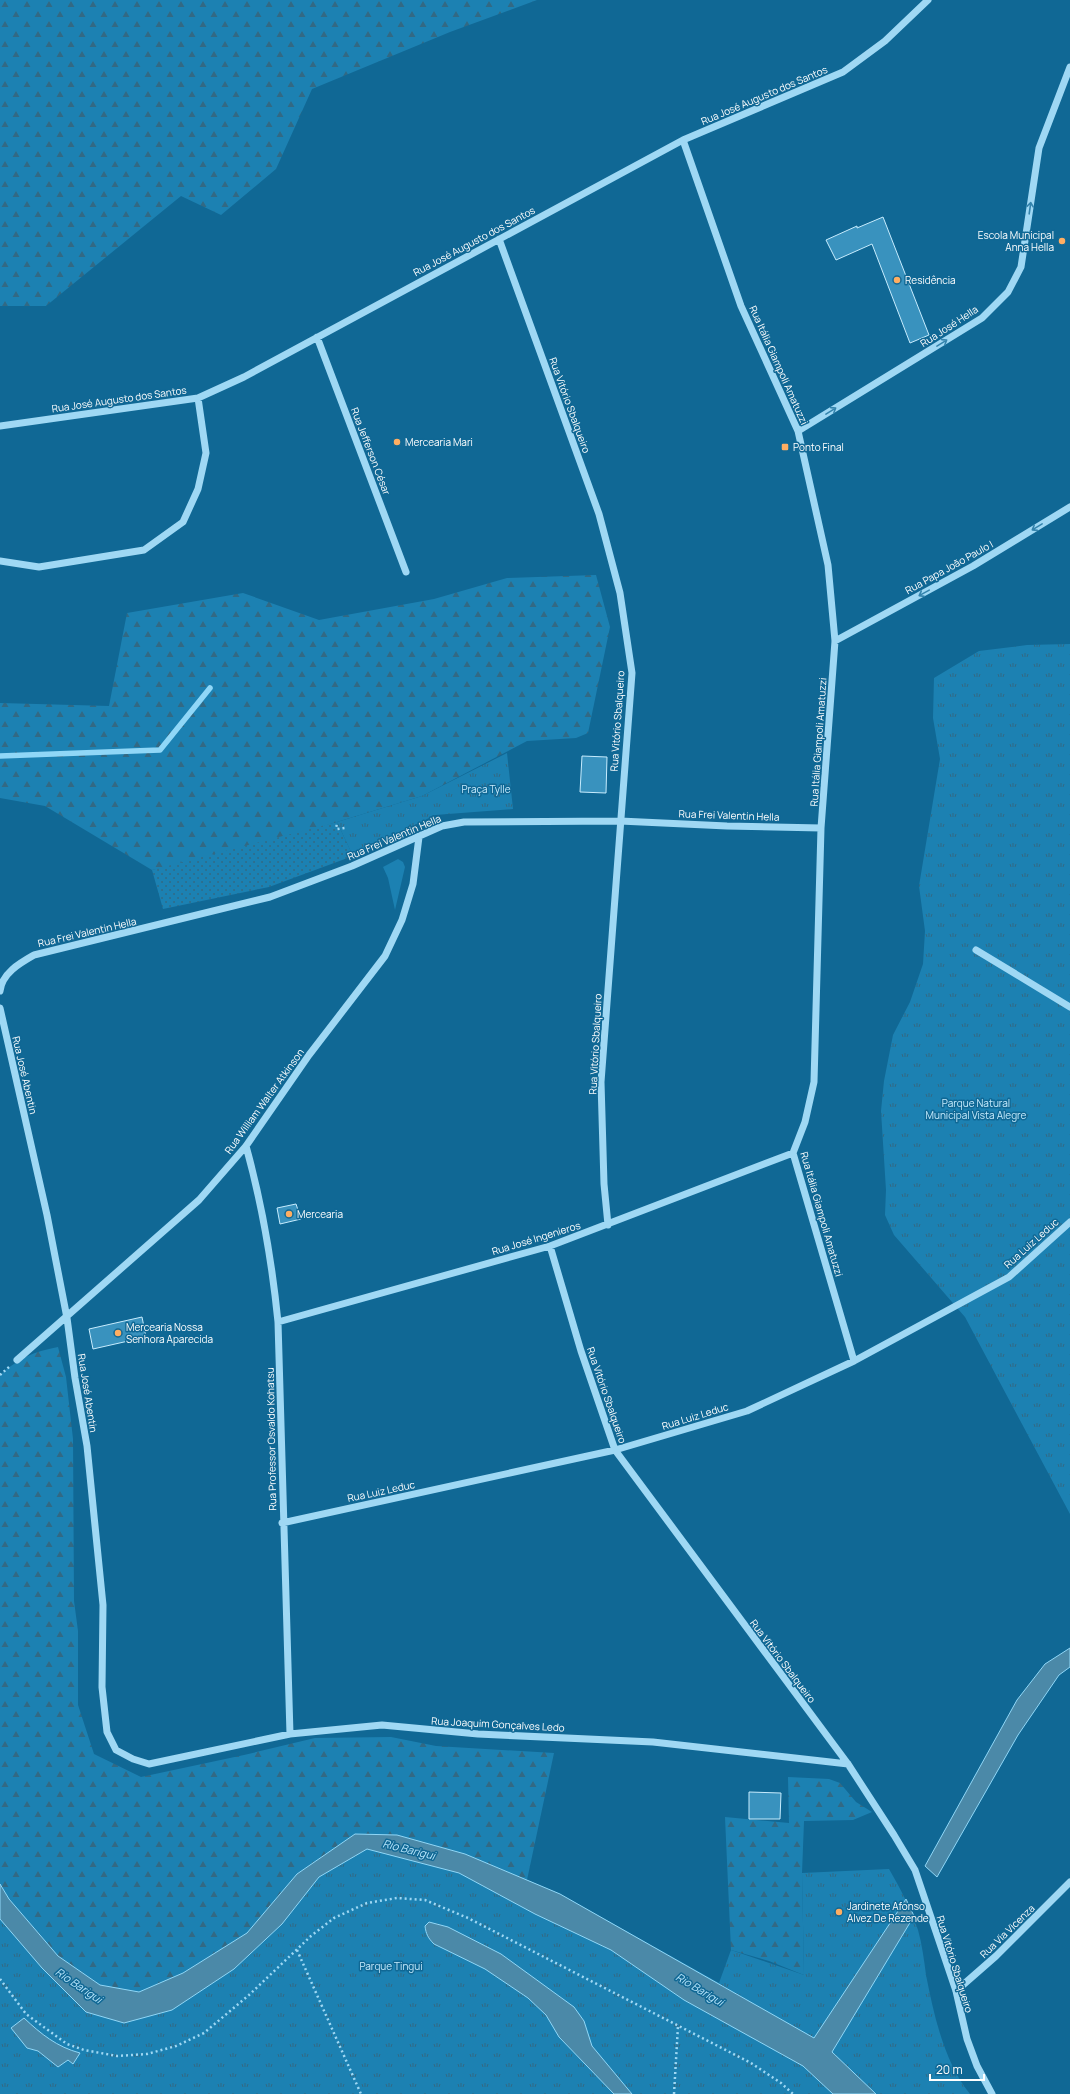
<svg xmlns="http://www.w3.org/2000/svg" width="1070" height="2094" font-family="Manrope,sans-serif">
  <defs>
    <pattern id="forest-firs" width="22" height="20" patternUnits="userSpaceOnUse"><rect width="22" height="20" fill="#1c81b2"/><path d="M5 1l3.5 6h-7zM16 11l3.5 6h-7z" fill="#326984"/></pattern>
    <pattern id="park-tufts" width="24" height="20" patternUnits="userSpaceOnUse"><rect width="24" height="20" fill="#1c81b2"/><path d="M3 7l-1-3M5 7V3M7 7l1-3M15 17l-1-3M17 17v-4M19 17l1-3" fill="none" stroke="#326984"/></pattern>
    <pattern id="garden-dots" width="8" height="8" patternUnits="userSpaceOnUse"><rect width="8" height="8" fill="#1c81b2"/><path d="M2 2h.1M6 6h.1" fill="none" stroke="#326984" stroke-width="1.8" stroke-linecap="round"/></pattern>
  </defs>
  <rect width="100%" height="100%" fill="#106895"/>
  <path fill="#1c81b2" d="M 398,859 L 403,862 L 405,867 L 395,910 L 388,878 L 383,867 Z"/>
  <path fill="url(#forest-firs)" d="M 0,0 L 537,0 L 450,32 L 312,89 L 276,169 L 221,215 L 181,196 L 46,306 L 0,306 Z
    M 596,575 L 610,627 L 588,733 L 576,738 L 527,741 L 422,796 L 235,853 L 152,870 L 45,806 L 0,798 L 0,703 L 109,706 L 127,613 L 243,593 L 319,620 L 434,599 L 507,578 Z
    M 58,1347 L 66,1377 L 73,1439 L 74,1601 L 78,1631 L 78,1705 L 94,1754 L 141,1777 L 244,1755 L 315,1738 L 391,1737 L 436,1746 L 554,1753 L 527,1880 L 465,1854 L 397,1835 L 355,1834 L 297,1874 L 247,1933 L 183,1973 L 139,1992 L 100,1985 L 58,1956 L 9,1899 L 0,1884 L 0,1375 C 19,1358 33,1352 58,1347 Z
    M 788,1777 L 829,1779 L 840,1783 L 856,1802 L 872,1812 L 853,1820 L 804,1821 L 802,1873 L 804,1975 L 769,1961 L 731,1950 L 725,1817 L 789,1823 Z"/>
  <path fill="url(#park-tufts)" d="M 1070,644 L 1070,1514 L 965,1317 L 894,1235 L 885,1215 L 886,1190 L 881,1111 L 884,1081 L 893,1035 L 910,1002 L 923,964 L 925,931 L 919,886 L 940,759 L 933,718 L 934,678 L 979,651 L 1027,645 Z
    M 507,753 L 513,809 L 435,815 L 353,856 L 337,822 L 422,796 Z
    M 355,1834 L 397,1835 L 465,1854 L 560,1894 L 719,1983 L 731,1950 L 804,1975 L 802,1873 L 889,1869 C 900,1888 911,1909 918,1930 C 922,1944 924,1960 926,1975 C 934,2015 944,2062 970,2094 L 0,2094 L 0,1884 L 9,1899 L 58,1956 L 100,1985 L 139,1992 L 183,1973 L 247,1933 L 297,1874 Z"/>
  <path fill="url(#garden-dots)" d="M 337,822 L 353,856 L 269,887 L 163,909 L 152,870 Z"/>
  <path fill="#4b89a8" stroke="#90d7f7" d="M 1070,1648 L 1070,1667 L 1059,1675 L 1018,1735 L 937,1877 L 925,1866 L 1017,1700 L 1045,1664 Z
    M 355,1834 L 397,1835 L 465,1854 L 560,1894 L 814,2038 L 906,1899 L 914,1916 L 832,2052 L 876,2094 L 833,2094 L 803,2066 L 684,2000 L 611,1950 L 535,1914 L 459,1873 L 367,1849 L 319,1877 L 282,1924 L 234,1969 L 172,2010 L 124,2023 L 86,2012 L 42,1968 L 0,1919 L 0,1884 L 9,1899 L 58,1956 L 100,1985 L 139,1992 L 183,1973 L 247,1933 L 297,1874 Z
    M 429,1922 L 448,1927 L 501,1954 L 574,2007 L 584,2021 L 592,2046 L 632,2094 L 614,2094 L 559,2037 L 546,2015 L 528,1998 L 485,1969 L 434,1944 C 428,1938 426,1934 425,1926 Z
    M 24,2018 C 41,2034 57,2047 80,2053 L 73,2064 L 68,2060 L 58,2067 L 38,2051 L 27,2048 L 11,2028 Z"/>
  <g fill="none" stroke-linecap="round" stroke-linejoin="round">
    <path stroke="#90d7f7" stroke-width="5.5" d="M 0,756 L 160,750 L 210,688"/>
  </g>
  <path fill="#3992be" stroke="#c7ecfe" d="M 883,217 L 929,335 L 910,343 L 872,244 L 836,260 L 826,240 L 857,226 L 857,228 Z
    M 582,756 L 607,757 L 606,793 L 580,792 Z
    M 296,1204 L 301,1219 L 280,1224 L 277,1208 Z
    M 142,1317 L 146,1337 L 93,1349 L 89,1329 Z
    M 749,1792 L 781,1793 L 780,1819 L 749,1819 Z"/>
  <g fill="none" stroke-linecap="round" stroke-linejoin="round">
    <path stroke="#9fd8f4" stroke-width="2.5" stroke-dasharray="2 3" stroke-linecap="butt" d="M 337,825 L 336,827 L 337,829 L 345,828
      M 0,1375 L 9,1367
      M 297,1950 L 361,2094
      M 0,1979 L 26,2014 L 67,2044 L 84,2050 L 117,2056 L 147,2054 L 176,2046 L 204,2033 L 249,1995 L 311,1936 L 334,1918 L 367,1903 L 397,1898 L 425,1900 L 468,1918 L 751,2063 L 781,2083 L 793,2094
      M 674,2094 L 678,2026"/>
    <path stroke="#9fd8f4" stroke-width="7" d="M 683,140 L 741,306 L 798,431 L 828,565 L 835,641 L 821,828 L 814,1082 L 805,1122 L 793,1153 L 854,1361
      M 499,239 L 599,514 L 620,593 L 632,673 L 601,1082 L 604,1184 L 608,1225
      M 317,337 L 406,572
      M 0,426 L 198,398 L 244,377 L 683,140 L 843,72 L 885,41 L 928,0
      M 798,431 L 982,318 L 1008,292 L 1021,267 L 1039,148 L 1070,67
      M 0,561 L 39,567 L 144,550 L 183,522 L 198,489 L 206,453 L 198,398
      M 835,641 L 973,566 L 1070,507
      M 976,950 L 1070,1007
      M 0,991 C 2,973 20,963 34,955 L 270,897 L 352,866 L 442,826 L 464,822 L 620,821 L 727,826 L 821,828
      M 0,1008 L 47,1215 L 67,1318 L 75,1378 L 87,1446 L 103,1605 L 102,1687 L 107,1732 L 116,1750 L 133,1759 L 149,1764 L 290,1734 L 382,1725 L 478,1734 L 653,1742 L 848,1764
      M 246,1146 C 262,1204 272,1262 278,1322 L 290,1734
      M 550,1246 L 581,1351 L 615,1450 L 848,1764 L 894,1835 L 915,1870 L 956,1991 L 967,2039 L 977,2066 L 992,2094
      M 278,1322 L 550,1246 L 793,1153
      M 17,1360 L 199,1200 L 246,1146 L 309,1055 L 385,956 L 402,920 L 413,884 L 419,837
      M 282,1523 L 615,1450 L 747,1411 L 854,1361 L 1009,1277 L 1070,1222
      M 956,1991 L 996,1956 L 1070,1882"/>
  </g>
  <defs><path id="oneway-shaft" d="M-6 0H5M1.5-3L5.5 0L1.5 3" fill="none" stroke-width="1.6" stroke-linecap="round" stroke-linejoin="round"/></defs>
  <g stroke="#3484ad">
    <use href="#oneway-shaft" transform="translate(1030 208) rotate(-82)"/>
    <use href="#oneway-shaft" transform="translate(942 343) rotate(-32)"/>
    <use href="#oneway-shaft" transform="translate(831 411) rotate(-32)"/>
    <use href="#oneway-shaft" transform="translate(1037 527) rotate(149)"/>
    <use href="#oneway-shaft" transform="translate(924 593) rotate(151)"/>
  </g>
  <g fill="#ffae62" stroke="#106895" stroke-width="1.5">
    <circle cx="1062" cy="241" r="4"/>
    <circle cx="897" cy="280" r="4"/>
    <circle cx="397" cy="442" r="4"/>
    <rect x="781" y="443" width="8" height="8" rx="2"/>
    <circle cx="289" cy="1214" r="4"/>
    <circle cx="118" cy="1333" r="4"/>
    <circle cx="839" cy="1912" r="4"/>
  </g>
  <g text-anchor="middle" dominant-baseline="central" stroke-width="3" stroke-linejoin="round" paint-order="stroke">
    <g font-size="10" fill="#fff" stroke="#106895">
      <text transform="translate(764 95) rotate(-23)">Rua José Augusto dos Santos</text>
      <text transform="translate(474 241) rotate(-28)">Rua José Augusto dos Santos</text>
      <text transform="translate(949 326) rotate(-33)">Rua José Hella</text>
      <text transform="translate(779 365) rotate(66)">Rua Itália Giampoli Amatuzzi</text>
      <text transform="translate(119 399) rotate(-8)">Rua José Augusto dos Santos</text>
      <text transform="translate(570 405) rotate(70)">Rua Vitório Sbalqueiro</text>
      <text transform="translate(371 451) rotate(69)">Rua Jefferson César</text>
      <text transform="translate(949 567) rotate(-29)">Rua Papa João Paulo I</text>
      <text transform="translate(617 721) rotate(-86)">Rua Vitório Sbalqueiro</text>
      <text transform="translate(818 742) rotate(-86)">Rua Itália Giampoli Amatuzzi</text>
      <text transform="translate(729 815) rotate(2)">Rua Frei Valentin Hella</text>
      <text transform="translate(394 837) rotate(-23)">Rua Frei Valentin Hella</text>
      <text transform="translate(87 932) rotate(-13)">Rua Frei Valentin Hella</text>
      <text transform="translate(595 1044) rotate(-87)">Rua Vitório Sbalqueiro</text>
      <text transform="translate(25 1075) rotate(77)">Rua José Abentin</text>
      <text transform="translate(264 1101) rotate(-54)">Rua William Walter Atkinson</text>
      <text transform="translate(822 1214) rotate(74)">Rua Itália Giampoli Amatuzzi</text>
      <text transform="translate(536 1238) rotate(-17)">Rua José Ingenieros</text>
      <text transform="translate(1031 1243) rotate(-42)">Rua Luiz Leduc</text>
      <text transform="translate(88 1393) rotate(81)">Rua José Abentin</text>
      <text transform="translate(607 1395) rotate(71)">Rua Vitório Sbalqueiro</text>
      <text transform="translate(695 1416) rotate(-17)">Rua Luiz Leduc</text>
      <text transform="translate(271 1439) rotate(-91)">Rua Professor Osvaldo Kohatsu</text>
      <text transform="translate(381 1491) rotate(-12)">Rua Luiz Leduc</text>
      <text transform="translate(783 1661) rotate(53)">Rua Vitório Sbalqueiro</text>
      <text transform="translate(498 1724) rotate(3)">Rua Joaquim Gonçalves Ledo</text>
      <text transform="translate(1007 1931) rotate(-44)">Rua Via Vicenza</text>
      <text transform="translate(955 1964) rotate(73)">Rua Vitório Sbalqueiro</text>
    </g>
    <g font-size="10" fill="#fff" stroke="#106895" text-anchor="start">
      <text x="1054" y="235" text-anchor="end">Escola Municipal<tspan x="1054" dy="12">Anna Hella</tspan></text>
      <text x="905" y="280">Residência</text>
      <text x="405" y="442">Mercearia Mari</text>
      <text x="793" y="447">Ponto Final</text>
      <text x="297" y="1214">Mercearia</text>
      <text x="126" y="1327">Mercearia Nossa<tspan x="126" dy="12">Senhora Aparecida</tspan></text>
      <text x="847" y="1906">Jardinete Afonso<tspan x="847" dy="12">Alvez De Rezende</tspan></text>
    </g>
    <g font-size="10" fill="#c7ecfe" stroke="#106895">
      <text x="486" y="789">Praça Tylle</text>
      <text x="976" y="1103">Parque Natural<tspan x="976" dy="12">Municipal Vista Alegre</tspan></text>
      <text x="391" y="1966">Parque Tingui</text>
    </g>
    <g font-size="11" font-style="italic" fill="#b8e6fc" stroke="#106895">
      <text transform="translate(409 1849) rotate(14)">Rio Barigui</text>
      <text transform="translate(79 1985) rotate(34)">Rio Barigui</text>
      <text transform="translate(700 1989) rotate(31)">Rio Barigui</text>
    </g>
  </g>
  <path d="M930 2074v6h54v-6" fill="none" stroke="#ffffff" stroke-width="2"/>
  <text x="936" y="2074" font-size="12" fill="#ffffff" stroke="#106895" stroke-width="3" paint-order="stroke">20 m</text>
</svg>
